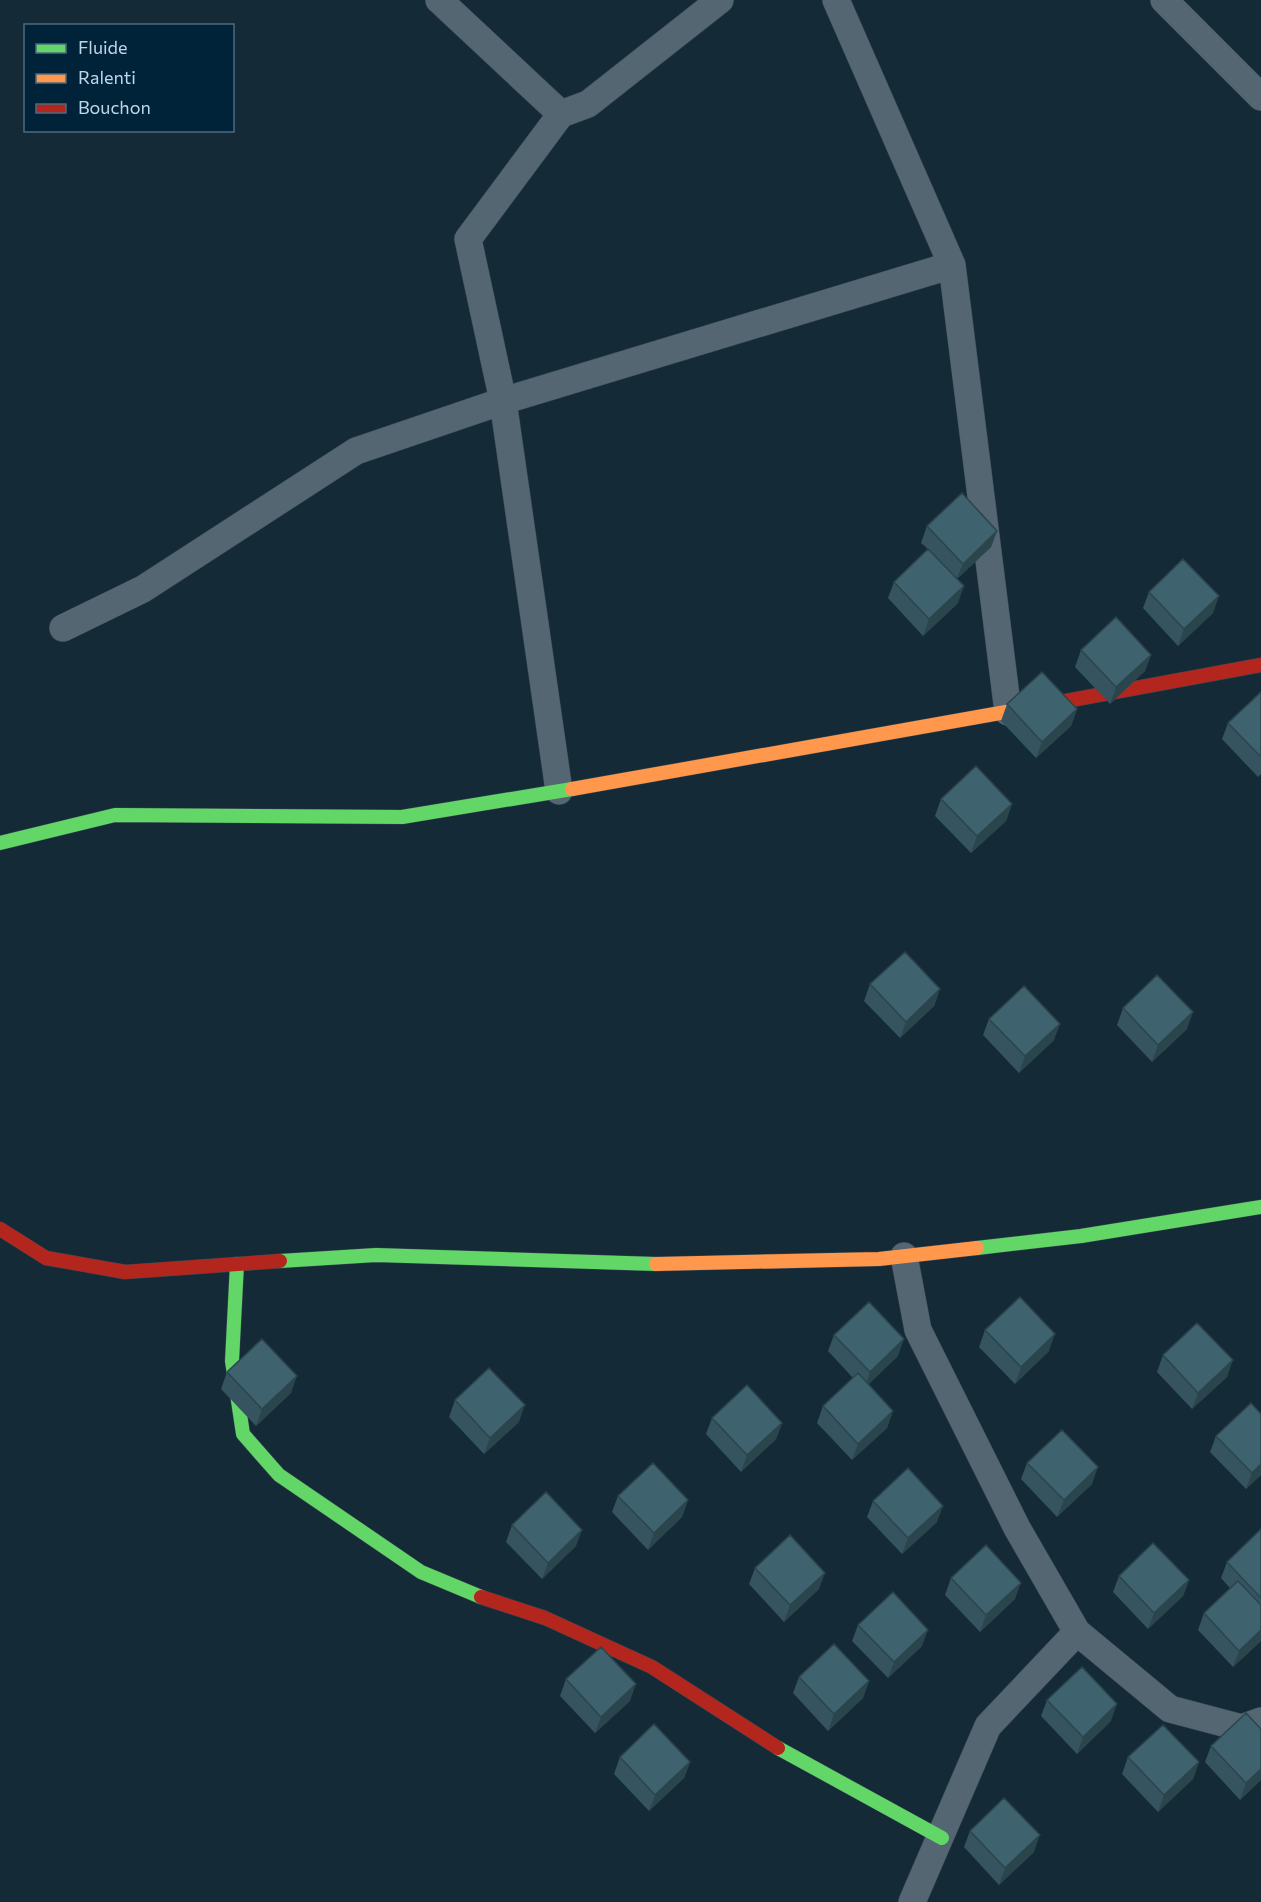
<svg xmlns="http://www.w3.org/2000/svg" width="1261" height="1902" font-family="Commissioner,sans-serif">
  <rect width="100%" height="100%" fill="#142a36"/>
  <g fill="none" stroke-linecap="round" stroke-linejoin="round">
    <defs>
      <path id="street" d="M 439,0 L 561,114
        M 836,0 L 952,265 L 1008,712
        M 1164,0 L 1261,97
        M 63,628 L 143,589 L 356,451 L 503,401 L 952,265
        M 559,791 L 503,401 L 468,239 L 561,114 L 588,104 L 720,0
        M 904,1256 L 918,1330 L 1017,1528 L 1077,1632
        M 912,1902 L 988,1726 L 1077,1632 L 1170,1709 L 1242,1728 L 1261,1721"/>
      <path id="fast" d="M 0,843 L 115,815 L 402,817 L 572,789
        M 977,1248 L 1081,1236 L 1261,1207
        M 280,1261 L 376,1255 L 656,1264
        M 237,1264 L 232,1361 L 243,1434 L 279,1475 L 421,1572 L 481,1597
        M 778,1748 L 942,1838"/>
      <path id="slow" d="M 572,789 L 1017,710
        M 656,1264 L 879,1259 L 977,1248"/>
      <path id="jam" d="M 1017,710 L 1261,665
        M 0,1229 L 46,1258 L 125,1272 L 280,1261
        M 481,1597 L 545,1618 L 652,1667 L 778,1748"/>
    </defs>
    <use href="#street" stroke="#364651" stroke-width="28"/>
    <use href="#fast" stroke="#364651" stroke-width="15"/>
    <use href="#slow" stroke="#364651" stroke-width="15"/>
    <use href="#jam" stroke="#364651" stroke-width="15"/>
    <use href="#street" stroke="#536672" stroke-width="27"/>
    <use href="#fast" stroke="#63d668" stroke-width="14"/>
    <use href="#slow" stroke="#ff974d" stroke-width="14"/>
    <use href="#jam" stroke="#b3261e" stroke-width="14"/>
  </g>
  <path fill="#35545f" d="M 927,526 L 997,531 L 991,547 L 957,579 L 958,603 L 923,636 L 888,598 L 894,582 L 928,549 L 921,543 Z
    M 1149,592 L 1213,613 L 1178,646 L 1143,608 Z
    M 1081,650 L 1151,655 L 1145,671 L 1110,704 L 1075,667 Z
    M 1261,692 L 1261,774 L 1258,777 L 1222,739 L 1228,723 Z
    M 1007,704 L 1077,709 L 1071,726 L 1036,758 L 1001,721 Z
    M 941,799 L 1012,804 L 1006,821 L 971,853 L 935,816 Z
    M 870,984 L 940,989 L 934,1006 L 900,1038 L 864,1001 Z
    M 1123,1008 L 1187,1029 L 1152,1062 L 1117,1025 Z
    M 989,1019 L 1054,1040 L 1019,1073 L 983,1035 Z
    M 985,1330 L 1049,1351 L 1015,1384 L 979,1347 Z
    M 834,1335 L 898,1356 L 868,1384 L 893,1411 L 887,1428 L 852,1460 L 817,1423 L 823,1406 L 853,1378 L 828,1351 Z
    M 1163,1355 L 1227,1377 L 1192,1409 L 1157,1372 Z
    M 227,1372 L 291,1393 L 256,1426 L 221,1389 Z
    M 455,1400 L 519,1422 L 484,1454 L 449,1417 Z
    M 712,1418 L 782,1423 L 776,1439 L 741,1472 L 706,1434 Z
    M 1216,1436 L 1261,1475 L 1246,1489 L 1210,1452 Z
    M 1027,1463 L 1092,1484 L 1057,1517 L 1021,1479 Z
    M 618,1496 L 688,1500 L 682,1517 L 648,1550 L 612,1512 Z
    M 873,1501 L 937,1522 L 902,1554 L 867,1517 Z
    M 512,1525 L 576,1546 L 542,1579 L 506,1542 Z
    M 1261,1529 L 1261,1641 L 1233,1667 L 1198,1630 L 1204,1613 L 1230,1588 L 1221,1578 L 1227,1562 Z
    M 755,1568 L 819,1589 L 784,1622 L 749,1584 Z
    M 1119,1576 L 1189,1580 L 1183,1596 L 1148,1629 L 1113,1592 Z
    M 951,1578 L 1015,1599 L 980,1632 L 945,1595 Z
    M 858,1625 L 922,1646 L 888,1678 L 852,1641 Z
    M 799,1677 L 869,1681 L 863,1698 L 828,1731 L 793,1693 Z
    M 566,1679 L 630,1701 L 595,1733 L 560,1696 Z
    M 1047,1700 L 1111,1721 L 1077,1754 L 1041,1716 Z
    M 1261,1729 L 1261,1780 L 1240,1800 L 1205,1762 L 1211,1746 Z
    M 620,1757 L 690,1762 L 684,1778 L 649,1811 L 614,1774 Z
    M 1128,1757 L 1199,1762 L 1193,1779 L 1158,1812 L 1122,1774 Z
    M 970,1831 L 1034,1852 L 999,1885 L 964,1847 Z"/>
  <path fill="#2b454d" d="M 997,531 L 991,547 L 956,580 L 963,564 Z
    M 964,586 L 958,603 L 923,636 L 929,619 Z
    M 1219,596 L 1213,613 L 1178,646 L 1184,629 Z
    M 1151,655 L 1145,671 L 1110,704 L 1116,687 Z
    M 1077,709 L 1071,726 L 1036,758 L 1042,742 Z
    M 1012,804 L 1006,821 L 971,853 L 977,836 Z
    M 940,989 L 934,1006 L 900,1038 L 906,1022 Z
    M 1193,1012 L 1187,1029 L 1152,1062 L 1158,1045 Z
    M 1060,1024 L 1054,1040 L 1019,1073 L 1025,1056 Z
    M 1055,1334 L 1049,1351 L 1015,1384 L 1021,1367 Z
    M 904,1339 L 898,1356 L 864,1389 L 870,1372 Z
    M 1233,1360 L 1227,1377 L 1192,1409 L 1198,1393 Z
    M 297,1376 L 291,1393 L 256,1426 L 262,1409 Z
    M 525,1405 L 519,1422 L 484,1454 L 490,1438 Z
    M 893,1411 L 887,1428 L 852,1460 L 858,1444 Z
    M 782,1423 L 776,1439 L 741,1472 L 747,1455 Z
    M 1261,1464 L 1261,1475 L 1246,1489 L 1252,1473 Z
    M 1098,1467 L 1092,1484 L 1057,1517 L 1064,1500 Z
    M 688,1500 L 682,1517 L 648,1550 L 654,1533 Z
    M 943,1506 L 937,1522 L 902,1554 L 908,1538 Z
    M 582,1530 L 576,1546 L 542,1579 L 548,1563 Z
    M 825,1573 L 819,1589 L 784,1622 L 790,1605 Z
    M 1189,1580 L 1183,1596 L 1148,1629 L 1154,1613 Z
    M 1021,1583 L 1015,1599 L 980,1632 L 986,1615 Z
    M 928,1630 L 922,1646 L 888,1678 L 894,1662 Z
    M 1261,1630 L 1261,1641 L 1233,1667 L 1239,1651 Z
    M 869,1681 L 863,1698 L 828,1731 L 834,1714 Z
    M 636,1684 L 630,1701 L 595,1733 L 601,1717 Z
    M 1117,1704 L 1111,1721 L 1077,1754 L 1083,1737 Z
    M 690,1762 L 684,1778 L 649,1811 L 655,1795 Z
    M 1199,1762 L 1193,1779 L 1158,1812 L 1164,1795 Z
    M 1261,1769 L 1261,1780 L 1240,1800 L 1246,1783 Z
    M 1040,1835 L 1034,1852 L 999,1885 L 1005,1868 Z"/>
  <path fill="#3e626e" stroke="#2b454d" stroke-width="1.5" d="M 962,493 L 997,531 L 963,564 L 927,526 Z
    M 928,549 L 964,586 L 929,619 L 894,582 Z
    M 1183,559 L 1219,596 L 1184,629 L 1149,592 Z
    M 1116,617 L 1151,655 L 1116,687 L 1081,650 Z
    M 1042,672 L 1077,709 L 1042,742 L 1007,704 Z
    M 1261,692 L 1261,757 L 1228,723 Z
    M 976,766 L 1012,804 L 977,836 L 941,799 Z
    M 905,952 L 940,989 L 906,1022 L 870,984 Z
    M 1157,975 L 1193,1012 L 1158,1045 L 1123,1008 Z
    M 1024,986 L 1060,1024 L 1025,1056 L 989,1019 Z
    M 1020,1297 L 1055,1334 L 1021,1367 L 985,1330 Z
    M 869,1302 L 904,1339 L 870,1372 L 834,1335 Z
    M 1197,1323 L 1233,1360 L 1198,1393 L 1163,1355 Z
    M 262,1339 L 297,1376 L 262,1409 L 227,1372 Z
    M 489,1368 L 525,1405 L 490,1438 L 455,1400 Z
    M 858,1373 L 893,1411 L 858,1444 L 823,1406 Z
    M 747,1385 L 782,1423 L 747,1455 L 712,1418 Z
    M 1251,1403 L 1261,1414 L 1261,1464 L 1252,1473 L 1216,1436 Z
    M 1062,1430 L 1098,1467 L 1064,1500 L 1027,1463 Z
    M 653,1463 L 688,1500 L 654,1533 L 618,1496 Z
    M 908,1468 L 943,1506 L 908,1538 L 873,1501 Z
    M 546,1492 L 582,1530 L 548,1563 L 512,1525 Z
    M 1261,1529 L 1261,1598 L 1227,1562 Z
    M 790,1535 L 825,1573 L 790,1605 L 755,1568 Z
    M 1153,1543 L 1189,1580 L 1154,1613 L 1119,1576 Z
    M 986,1545 L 1021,1583 L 986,1615 L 951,1578 Z
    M 1238,1581 L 1261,1605 L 1261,1630 L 1239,1651 L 1204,1613 Z
    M 893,1592 L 928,1630 L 894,1662 L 858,1625 Z
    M 834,1644 L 869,1681 L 834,1714 L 799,1677 Z
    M 601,1647 L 636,1684 L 601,1717 L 566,1679 Z
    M 1082,1667 L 1117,1704 L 1083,1737 L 1047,1700 Z
    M 1246,1713 L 1261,1729 L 1261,1769 L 1246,1783 L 1211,1746 Z
    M 654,1724 L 690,1762 L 655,1795 L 620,1757 Z
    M 1163,1725 L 1199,1762 L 1164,1795 L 1128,1757 Z
    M 1004,1798 L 1040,1835 L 1005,1868 L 970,1831 Z"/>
  <rect x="24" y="24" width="210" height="108" fill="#002339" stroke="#4c6b7f" stroke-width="1.5"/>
  <rect x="36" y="44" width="30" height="9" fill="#63d668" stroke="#4c6b7f" stroke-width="1.5"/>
  <text x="78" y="54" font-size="18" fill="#bed7e9">Fluide</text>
  <rect x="36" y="74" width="30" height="9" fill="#ff974d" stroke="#4c6b7f" stroke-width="1.5"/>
  <text x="78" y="84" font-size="18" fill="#bed7e9">Ralenti</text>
  <rect x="36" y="104" width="30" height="9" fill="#b3261e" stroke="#4c6b7f" stroke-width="1.5"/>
  <text x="78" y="114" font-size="18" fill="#bed7e9">Bouchon</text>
</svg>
